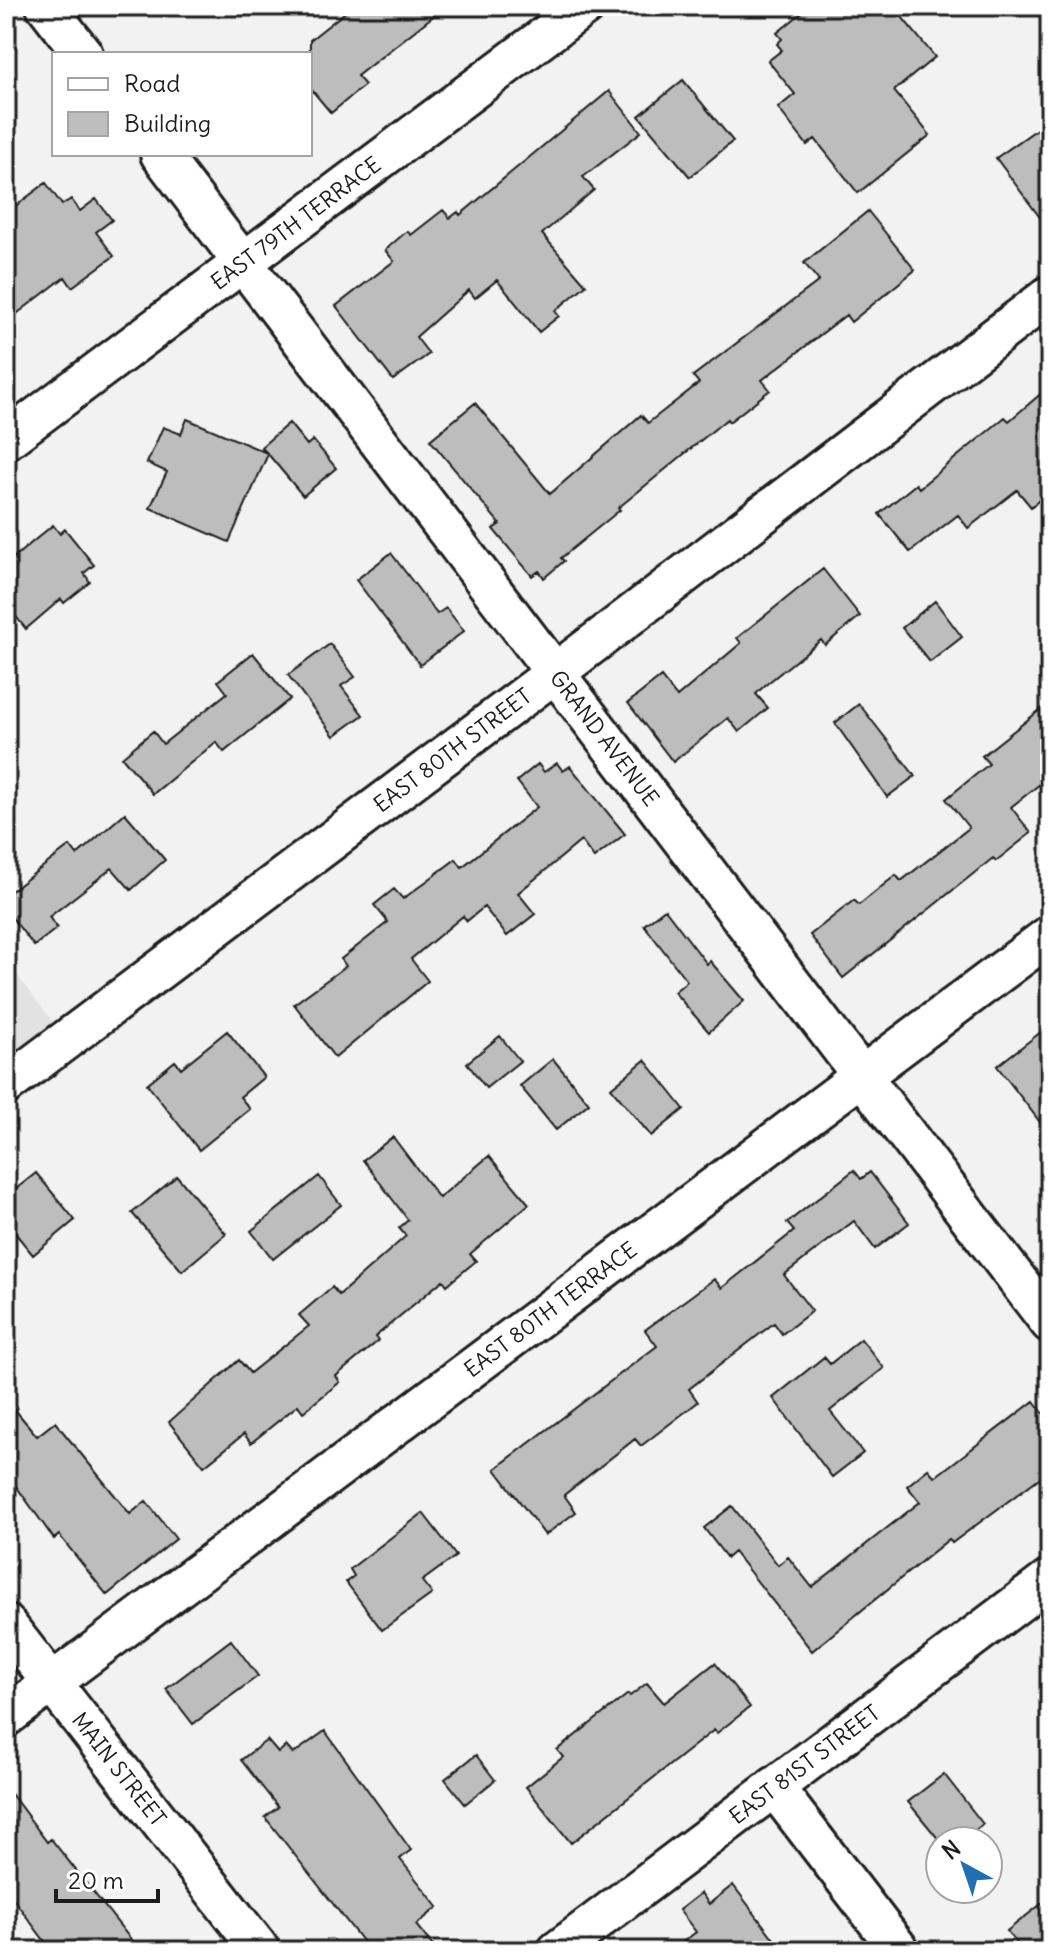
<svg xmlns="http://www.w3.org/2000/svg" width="1056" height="1957" font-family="Delius,sans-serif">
  <rect width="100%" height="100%" fill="#f2f2f2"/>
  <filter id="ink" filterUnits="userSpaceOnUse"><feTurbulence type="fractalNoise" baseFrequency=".0125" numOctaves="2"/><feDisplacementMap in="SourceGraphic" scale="16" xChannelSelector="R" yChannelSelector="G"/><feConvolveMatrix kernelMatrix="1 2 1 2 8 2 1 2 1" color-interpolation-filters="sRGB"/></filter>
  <g filter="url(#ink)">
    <path fill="#e2e2e2" d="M 6,961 L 61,1032 L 6,1074 Z"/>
    <path fill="#bdbdbd" stroke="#1c1c1c" stroke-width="2" d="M 353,6 L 446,6 L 357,76 L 365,85 L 331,113 L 310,88 L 310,40 Z
      M 810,6 L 893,6 L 935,57 L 894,91 L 930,135 L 858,193 L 815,139 L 807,145 L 778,108 L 795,94 L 768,61 L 782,50 L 777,44 L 782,39 L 777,33 Z
      M 683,80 L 733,141 L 690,177 L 639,116 Z
      M 609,91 L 641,132 L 583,177 L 594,190 L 542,234 L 586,285 L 555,311 L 559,316 L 539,332 L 497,280 L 475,298 L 469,290 L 416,337 L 429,354 L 393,380 L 336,306 L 394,261 L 385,250 L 407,231 L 411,235 L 443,210 L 450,218 L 458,212 L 460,215 Z
      M 1050,120 L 1050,231 L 996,158 Z
      M 46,183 L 62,205 L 71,199 L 80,211 L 96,199 L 112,220 L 96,232 L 114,256 L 72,287 L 65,277 L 6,322 L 6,213 Z
      M 868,211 L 915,270 L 851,322 L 846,315 L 762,380 L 770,390 L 729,422 L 727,419 L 618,508 L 620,510 L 561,558 L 564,561 L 544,578 L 539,571 L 532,576 L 493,529 L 500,524 L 430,440 L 475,403 L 550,494 L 641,415 L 648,423 L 699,383 L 693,376 L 819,281 L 804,263 Z
      M 1050,386 L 1050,491 L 1031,507 L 1017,490 L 968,528 L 958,515 L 910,552 L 879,514 L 916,484 L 919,488 L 1005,417 L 1009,421 Z
      M 187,419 L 267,453 L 261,447 L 289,423 L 307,445 L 313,440 L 336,468 L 303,496 L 268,454 L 229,542 L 150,508 L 167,472 L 147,463 L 163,427 L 181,434 Z
      M 53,525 L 60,534 L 65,529 L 94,565 L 84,573 L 90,582 L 64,603 L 61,599 L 26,629 L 6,604 L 6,564 Z
      M 391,553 L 437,614 L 446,608 L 464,631 L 420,665 L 356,580 Z
      M 823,569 L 860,616 L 825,645 L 821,640 L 763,687 L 756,694 L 768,708 L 739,732 L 728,718 L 673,762 L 628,703 L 661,677 L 677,697 L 741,643 L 737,638 Z
      M 935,601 L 962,637 L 930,662 L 902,628 Z
      M 330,644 L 355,677 L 341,686 L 363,715 L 334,736 L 288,675 Z
      M 253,653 L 290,699 L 224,752 L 216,742 L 153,794 L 122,757 L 153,731 L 163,744 L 227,693 L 218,681 Z
      M 1050,702 L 1050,776 L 1011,807 L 1031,833 L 996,861 L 993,858 L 843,978 L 810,935 L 854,900 L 859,905 L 896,875 L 901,881 L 969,828 L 946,799 L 989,764 L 982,756 Z
      M 859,704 L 915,776 L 887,797 L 835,723 Z
      M 557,763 L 563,771 L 570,766 L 625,834 L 594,858 L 581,841 L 518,893 L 535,914 L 507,936 L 484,907 L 467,921 L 463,916 L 411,959 L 428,981 L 335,1058 L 294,1004 L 346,966 L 341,959 L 388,922 L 374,905 L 394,889 L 403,899 L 456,859 L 462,867 L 537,807 L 517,781 L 538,764 L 544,772 Z
      M 125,813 L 165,860 L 131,890 L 112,868 L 49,917 L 57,928 L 34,946 L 6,910 L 6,895 L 70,846 L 77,855 Z
      M 665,909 L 707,964 L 710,961 L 744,1001 L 709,1032 L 674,992 L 687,981 L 644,925 Z
      M 1050,1025 L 1050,1135 L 997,1066 Z
      M 227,1031 L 264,1077 L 240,1097 L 250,1109 L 199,1150 L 147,1084 L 175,1061 L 181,1068 Z
      M 500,1036 L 520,1061 L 486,1088 L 467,1063 Z
      M 553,1059 L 589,1103 L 556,1130 L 520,1086 Z
      M 645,1060 L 684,1109 L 651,1136 L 611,1088 Z
      M 393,1137 L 439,1198 L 489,1156 L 529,1204 L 470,1254 L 476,1261 L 447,1285 L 443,1280 L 375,1337 L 378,1341 L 336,1376 L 340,1382 L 303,1412 L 298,1405 L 251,1443 L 244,1434 L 204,1466 L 169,1422 L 239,1360 L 250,1373 L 309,1326 L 299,1315 L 332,1287 L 339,1295 L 406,1236 L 399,1228 L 408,1220 L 363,1160 Z
      M 854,1170 L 861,1179 L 870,1172 L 909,1223 L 875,1249 L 854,1221 L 784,1275 L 812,1311 L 782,1334 L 774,1323 L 689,1389 L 698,1402 L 641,1446 L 635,1439 L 564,1495 L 576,1512 L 545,1535 L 495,1469 L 657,1346 L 645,1330 L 714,1279 L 722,1288 L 794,1231 L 787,1223 Z
      M 36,1173 L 75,1220 L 33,1255 L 6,1222 L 6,1197 Z
      M 177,1176 L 226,1234 L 182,1271 L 132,1213 Z
      M 319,1176 L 341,1205 L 273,1259 L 251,1231 Z
      M 861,1339 L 884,1368 L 830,1411 L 863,1453 L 832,1477 L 773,1398 L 824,1357 L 830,1364 Z
      M 6,1399 L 37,1436 L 55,1422 L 130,1514 L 146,1501 L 176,1539 L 107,1595 L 59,1535 L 54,1539 L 6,1472 Z
      M 1034,1401 L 1050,1422 L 1050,1470 L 952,1543 L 949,1539 L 812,1651 L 734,1552 L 727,1558 L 704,1528 L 732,1506 L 778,1565 L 788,1557 L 812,1587 L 920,1502 L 907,1486 L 928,1469 L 935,1477 Z
      M 423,1513 L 456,1556 L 422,1581 L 432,1594 L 382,1630 L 346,1582 L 354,1576 L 350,1569 Z
      M 231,1640 L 258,1676 L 193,1724 L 166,1689 Z
      M 715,1663 L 750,1707 L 717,1733 L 714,1730 L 571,1843 L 526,1787 L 563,1757 L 557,1750 L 628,1694 L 630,1696 L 647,1683 L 664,1703 Z
      M 325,1731 L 411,1850 L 400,1859 L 438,1907 L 416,1925 L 437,1951 L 370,1951 L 265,1817 L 278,1807 L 241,1760 L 267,1740 L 278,1753 L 286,1746 L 293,1754 Z
      M 476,1755 L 495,1780 L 465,1804 L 445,1779 Z
      M 944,1774 L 983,1824 L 962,1841 L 940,1841 L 908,1802 Z
      M 6,1787 L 47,1842 L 51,1839 L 140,1951 L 52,1951 L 6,1889 Z
      M 733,1885 L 783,1951 L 671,1951 L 696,1932 L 679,1910 L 701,1893 L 709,1904 Z
      M 1050,1897 L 1050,1951 L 1023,1951 L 1007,1931 Z"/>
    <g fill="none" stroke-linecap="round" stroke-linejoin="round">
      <defs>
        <g id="minor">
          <path d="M 46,6 L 83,54"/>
          <path id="s1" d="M 160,154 L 1050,1323"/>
          <path id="s2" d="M 6,440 L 585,6"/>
          <path id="s3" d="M 6,1085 L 555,673 L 1050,295"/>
          <path id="s4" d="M 6,1624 L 261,1951"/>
          <path id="s5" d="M 6,1717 L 1050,935"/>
          <path d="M 774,1787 L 900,1951"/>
          <path id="s6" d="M 557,1951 L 1050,1579"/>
        </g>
      </defs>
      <use href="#minor" stroke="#1c1c1c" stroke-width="44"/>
      <use href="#minor" stroke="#fff" stroke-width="38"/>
    </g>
  </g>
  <g text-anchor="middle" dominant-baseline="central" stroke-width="6" stroke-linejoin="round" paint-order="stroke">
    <g font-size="22" fill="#1c1c1c" stroke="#fff">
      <text stroke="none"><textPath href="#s2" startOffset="362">EAST 79TH TERRACE</textPath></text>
      <text stroke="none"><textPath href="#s1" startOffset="734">GRAND AVENUE</textPath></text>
      <text stroke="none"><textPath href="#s3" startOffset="558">EAST 80TH STREET</textPath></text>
      <text stroke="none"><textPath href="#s5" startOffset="680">EAST 80TH TERRACE</textPath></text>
      <text stroke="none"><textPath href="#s6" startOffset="310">EAST 81ST STREET</textPath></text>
      <text stroke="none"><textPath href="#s4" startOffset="184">MAIN STREET</textPath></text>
    </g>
  </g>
  <rect width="1056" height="1957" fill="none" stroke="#fff" stroke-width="32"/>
  <rect x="16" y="16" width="1024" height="1925" fill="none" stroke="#1c1c1c" stroke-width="3" filter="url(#ink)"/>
  <rect x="52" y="52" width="260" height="104" fill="#ffffff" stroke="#a4a4a4" stroke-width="2"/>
  <rect x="68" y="78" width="40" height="12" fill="#ffffff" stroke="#a4a4a4" stroke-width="2"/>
  <text x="124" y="92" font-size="24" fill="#1c1c1c">Road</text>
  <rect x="68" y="112" width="40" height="24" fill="#bdbdbd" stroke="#a4a4a4" stroke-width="2"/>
  <text x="124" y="132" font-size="24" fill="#1c1c1c">Building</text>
  <g transform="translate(964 1865) rotate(320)"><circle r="38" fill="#ffffff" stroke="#a4a4a4" stroke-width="2"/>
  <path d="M0-6L14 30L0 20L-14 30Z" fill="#1f6fb2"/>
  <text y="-12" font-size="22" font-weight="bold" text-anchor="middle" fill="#1c1c1c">N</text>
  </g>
  <path d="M56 1889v12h102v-12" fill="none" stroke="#1c1c1c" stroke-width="4"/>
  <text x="68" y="1889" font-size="24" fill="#1c1c1c" stroke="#ffffff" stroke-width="6" paint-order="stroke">20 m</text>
</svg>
